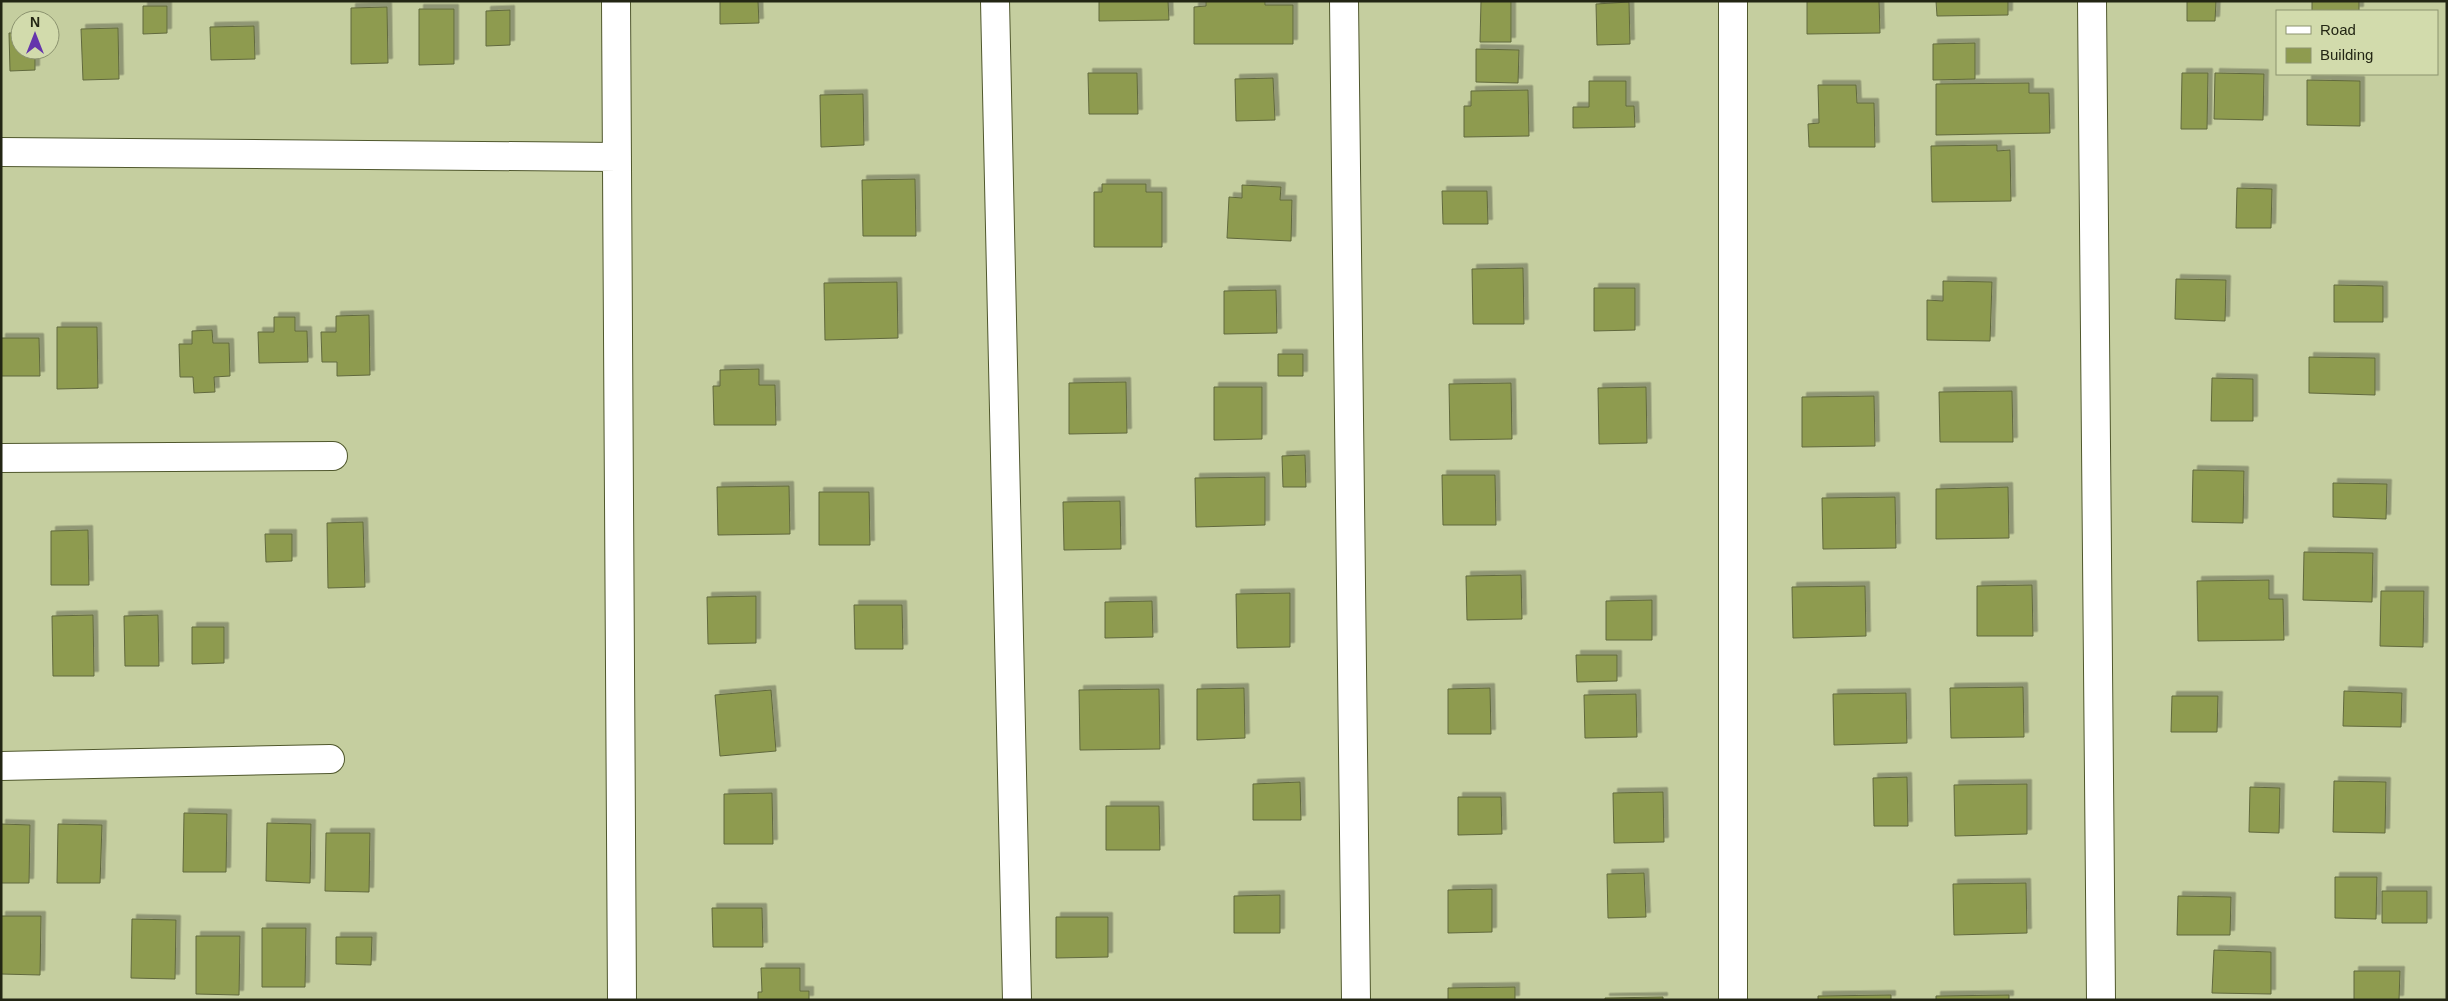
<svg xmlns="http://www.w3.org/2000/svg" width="2448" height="1001" font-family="Arial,sans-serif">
  <defs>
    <filter id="shadow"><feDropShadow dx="4.5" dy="-4.5" stdDeviation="0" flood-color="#0004"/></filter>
  </defs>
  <rect width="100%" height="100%" fill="#c5ce9f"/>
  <path fill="#8e9b4f" stroke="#61693e" filter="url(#shadow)" d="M 720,1 L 758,1 L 759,23 L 720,24 Z
    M 1099,1 L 1168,1 L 1169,20 L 1099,21 Z
    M 1206,1 L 1265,1 L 1265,5 L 1293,5 L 1293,44 L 1194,44 L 1194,7 L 1206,6 Z
    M 1481,1 L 1511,1 L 1511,42 L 1480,42 Z
    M 1807,1 L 1879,1 L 1880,33 L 1807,34 Z
    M 1936,1 L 2008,1 L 2008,15 L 1937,16 Z
    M 2187,1 L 2216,1 L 2215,21 L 2187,21 Z
    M 2312,1 L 2359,1 L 2359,11 L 2312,11 Z
    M 1629,2 L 1630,44 L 1597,45 L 1596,4 Z
    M 143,6 L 167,6 L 167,33 L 143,34 Z
    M 387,7 L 388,63 L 351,64 L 351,8 Z
    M 419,9 L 454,9 L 454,64 L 419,65 Z
    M 510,10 L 510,45 L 486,46 L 486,11 Z
    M 254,26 L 255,59 L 211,60 L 210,27 Z
    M 118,28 L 119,79 L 83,80 L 81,29 Z
    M 9,33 L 20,33 L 20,50 L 35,50 L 35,70 L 10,71 Z
    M 1975,43 L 1975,79 L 1933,80 L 1933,44 Z
    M 1476,49 L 1519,50 L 1518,83 L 1476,82 Z
    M 1088,73 L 1137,73 L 1138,114 L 1089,114 Z
    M 2182,73 L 2208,73 L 2207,129 L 2181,129 Z
    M 2215,73 L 2264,74 L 2263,120 L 2214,119 Z
    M 1273,78 L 1275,120 L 1236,121 L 1235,79 Z
    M 2307,80 L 2360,81 L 2360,126 L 2307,125 Z
    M 1589,81 L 1626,81 L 1626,106 L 1634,106 L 1635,127 L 1573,128 L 1573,107 L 1589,107 Z
    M 2029,83 L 2029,93 L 2049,93 L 2050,133 L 1936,135 L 1936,84 Z
    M 1818,85 L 1856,85 L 1857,103 L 1874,103 L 1875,147 L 1809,147 L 1808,124 L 1819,123 Z
    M 1528,90 L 1529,136 L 1464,137 L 1464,106 L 1471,106 L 1471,91 Z
    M 863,94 L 864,145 L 821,147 L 820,95 Z
    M 1997,145 L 1997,151 L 2010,150 L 2011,201 L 1932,202 L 1931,146 Z
    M 915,179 L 916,236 L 863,236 L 862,180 Z
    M 1102,184 L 1146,184 L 1146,192 L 1162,192 L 1162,247 L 1094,247 L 1094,192 L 1102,192 Z
    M 1242,185 L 1281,187 L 1280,200 L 1292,200 L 1291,241 L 1227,238 L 1229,197 L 1242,198 Z
    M 2237,188 L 2272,189 L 2271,228 L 2236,228 Z
    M 1442,191 L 1487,191 L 1488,224 L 1443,224 Z
    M 1523,268 L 1524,324 L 1473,324 L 1472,269 Z
    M 2176,279 L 2226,280 L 2225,321 L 2175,319 Z
    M 1943,281 L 1992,282 L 1990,341 L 1927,340 L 1927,300 L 1943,301 Z
    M 897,282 L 898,338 L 825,340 L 824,283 Z
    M 2334,285 L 2383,286 L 2383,322 L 2334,322 Z
    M 1594,288 L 1635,288 L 1635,330 L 1594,331 Z
    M 1276,290 L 1277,333 L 1224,334 L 1224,291 Z
    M 369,315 L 370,375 L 337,376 L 337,362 L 322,362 L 321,332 L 336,332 L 336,316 Z
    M 274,317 L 295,317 L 295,331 L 307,331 L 308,362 L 259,363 L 258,332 L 274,332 Z
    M 57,327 L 97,327 L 98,388 L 57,389 Z
    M 212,330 L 213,343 L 229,343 L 230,376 L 214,377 L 215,392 L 194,393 L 193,377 L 180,377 L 179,344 L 192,344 L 192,331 Z
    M 1,338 L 39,338 L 40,376 L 1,376 Z
    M 1278,354 L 1303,354 L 1303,376 L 1278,376 Z
    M 2309,357 L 2375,358 L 2375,395 L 2309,393 Z
    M 759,369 L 759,385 L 775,385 L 776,425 L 714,425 L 713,386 L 720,386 L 720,370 Z
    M 2212,378 L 2253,379 L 2253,421 L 2211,421 Z
    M 1126,382 L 1127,433 L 1069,434 L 1069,383 Z
    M 1511,383 L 1512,439 L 1450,440 L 1449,384 Z
    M 1214,387 L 1262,387 L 1262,439 L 1214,440 Z
    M 1646,387 L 1647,443 L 1599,444 L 1598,388 Z
    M 2012,391 L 2013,442 L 1940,442 L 1939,392 Z
    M 1874,396 L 1875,446 L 1802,447 L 1802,397 Z
    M 1305,455 L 1306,487 L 1283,487 L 1282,456 Z
    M 2193,470 L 2244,471 L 2243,523 L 2192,522 Z
    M 1442,475 L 1495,475 L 1496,525 L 1443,525 Z
    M 1265,477 L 1265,525 L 1196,527 L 1195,478 Z
    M 2333,483 L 2387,484 L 2386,519 L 2333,517 Z
    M 789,486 L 790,534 L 718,535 L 717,487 Z
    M 2008,487 L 2009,538 L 1936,539 L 1936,489 Z
    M 819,492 L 869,492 L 870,545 L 819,545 Z
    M 1895,497 L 1896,548 L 1823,549 L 1822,498 Z
    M 1120,501 L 1121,549 L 1064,550 L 1063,502 Z
    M 363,522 L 365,587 L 328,588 L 327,523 Z
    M 88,530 L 89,585 L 51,585 L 51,531 Z
    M 265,534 L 292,534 L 292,561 L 266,562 Z
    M 2304,552 L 2373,553 L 2372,602 L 2303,600 Z
    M 1521,575 L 1522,619 L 1467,620 L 1466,576 Z
    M 2269,580 L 2269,599 L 2283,599 L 2284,640 L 2198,641 L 2197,581 Z
    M 2032,585 L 2033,636 L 1977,636 L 1977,586 Z
    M 1865,586 L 1866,636 L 1793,638 L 1792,587 Z
    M 2381,591 L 2424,591 L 2423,647 L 2380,646 Z
    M 1290,593 L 1290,647 L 1237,648 L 1236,594 Z
    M 756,596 L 756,643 L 708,644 L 707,597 Z
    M 1652,600 L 1652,640 L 1606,640 L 1606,601 Z
    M 1152,601 L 1153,637 L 1105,638 L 1105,602 Z
    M 854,605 L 902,605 L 903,649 L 855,649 Z
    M 93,615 L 94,676 L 53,676 L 52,616 Z
    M 158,615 L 159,666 L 125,666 L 124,616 Z
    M 192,627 L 224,627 L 224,663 L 192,664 Z
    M 1576,655 L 1617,655 L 1617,681 L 1577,682 Z
    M 2023,687 L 2024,737 L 1951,738 L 1950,688 Z
    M 1244,688 L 1245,738 L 1197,740 L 1197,689 Z
    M 1490,688 L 1491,734 L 1448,734 L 1448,689 Z
    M 1159,689 L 1160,749 L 1080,750 L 1079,690 Z
    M 771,690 L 776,751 L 720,756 L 715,695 Z
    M 2344,691 L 2402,693 L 2401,727 L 2343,726 Z
    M 1906,693 L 1907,743 L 1834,745 L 1833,694 Z
    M 1636,694 L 1637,737 L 1585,738 L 1584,695 Z
    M 2172,696 L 2218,696 L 2217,732 L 2171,732 Z
    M 1907,777 L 1908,826 L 1874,826 L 1873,778 Z
    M 2334,781 L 2386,782 L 2385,833 L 2333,832 Z
    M 1300,782 L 1301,820 L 1253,820 L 1253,784 Z
    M 2027,784 L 2027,834 L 1955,836 L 1954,785 Z
    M 2250,787 L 2280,788 L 2279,833 L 2249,832 Z
    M 1663,792 L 1664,842 L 1614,843 L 1613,793 Z
    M 772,793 L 773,844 L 724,844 L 724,794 Z
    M 1458,797 L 1501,797 L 1502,834 L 1458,835 Z
    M 1106,806 L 1159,806 L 1160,850 L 1106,850 Z
    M 184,813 L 227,814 L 226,872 L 183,872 Z
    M 267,823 L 311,824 L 310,883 L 266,881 Z
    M 1,824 L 30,825 L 29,883 L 1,883 Z
    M 58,824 L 102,825 L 100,883 L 57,883 Z
    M 326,833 L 370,833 L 369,892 L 325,891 Z
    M 1644,873 L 1646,917 L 1608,918 L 1607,874 Z
    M 2335,877 L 2377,877 L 2376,919 L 2335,918 Z
    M 2026,883 L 2027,933 L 1954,935 L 1953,884 Z
    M 1492,889 L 1492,932 L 1448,933 L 1448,890 Z
    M 2382,891 L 2427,891 L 2427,923 L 2382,923 Z
    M 1280,895 L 1280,933 L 1234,933 L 1234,896 Z
    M 2178,896 L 2231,897 L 2230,935 L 2177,935 Z
    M 712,908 L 762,908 L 763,947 L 713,947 Z
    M 1,916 L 41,916 L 40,975 L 1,974 Z
    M 1056,917 L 1108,917 L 1108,957 L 1056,958 Z
    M 132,919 L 176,920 L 175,979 L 131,978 Z
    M 262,928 L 306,928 L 305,987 L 262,987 Z
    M 196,936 L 240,936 L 239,995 L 196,994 Z
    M 336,937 L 372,937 L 371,965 L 336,964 Z
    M 2214,950 L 2271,952 L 2271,994 L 2212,993 Z
    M 761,968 L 800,968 L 800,991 L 809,991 L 809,1000 L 758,1000 L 758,992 L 762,992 Z
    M 2354,971 L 2400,971 L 2399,1000 L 2354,1000 Z
    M 1515,987 L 1515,1000 L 1448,1000 L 1448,988 Z
    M 1891,995 L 1891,1000 L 1818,1000 L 1818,996 Z
    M 2009,995 L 2009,1000 L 1936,1000 L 1936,996 Z
    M 1663,997 L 1663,1000 L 1605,1000 L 1605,998 Z"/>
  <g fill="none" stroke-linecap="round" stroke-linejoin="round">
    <defs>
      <path id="minor" d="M 616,1 L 622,1000
        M 995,1 L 1017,1000
        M 1344,1 L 1356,1000
        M 1733,1 L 1733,1000
        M 2092,1 L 2101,1000
        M 1,152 L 617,157
        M 1,458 L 333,456
        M 1,766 L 330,759"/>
    </defs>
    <use href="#minor" stroke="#50582d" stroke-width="30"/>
    <use href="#minor" stroke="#fff" stroke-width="28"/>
  </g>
  <rect width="2448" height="1001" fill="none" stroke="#232614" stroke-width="5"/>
  <rect x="2276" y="10" width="162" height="65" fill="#d2dbac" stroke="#8c936f"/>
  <rect x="2286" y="26" width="25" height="8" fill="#ffffff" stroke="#8c936f"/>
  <text x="2320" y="35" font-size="15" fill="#232614">Road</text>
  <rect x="2286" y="48" width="25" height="15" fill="#8e9b4f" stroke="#8c936f"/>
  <text x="2320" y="60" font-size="15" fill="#232614">Building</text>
  <g transform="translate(35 35)"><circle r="24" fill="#d2dbac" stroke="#8c936f"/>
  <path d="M0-4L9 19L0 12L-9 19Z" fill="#6535ac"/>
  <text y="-8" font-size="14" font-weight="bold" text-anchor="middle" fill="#232614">N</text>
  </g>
</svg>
